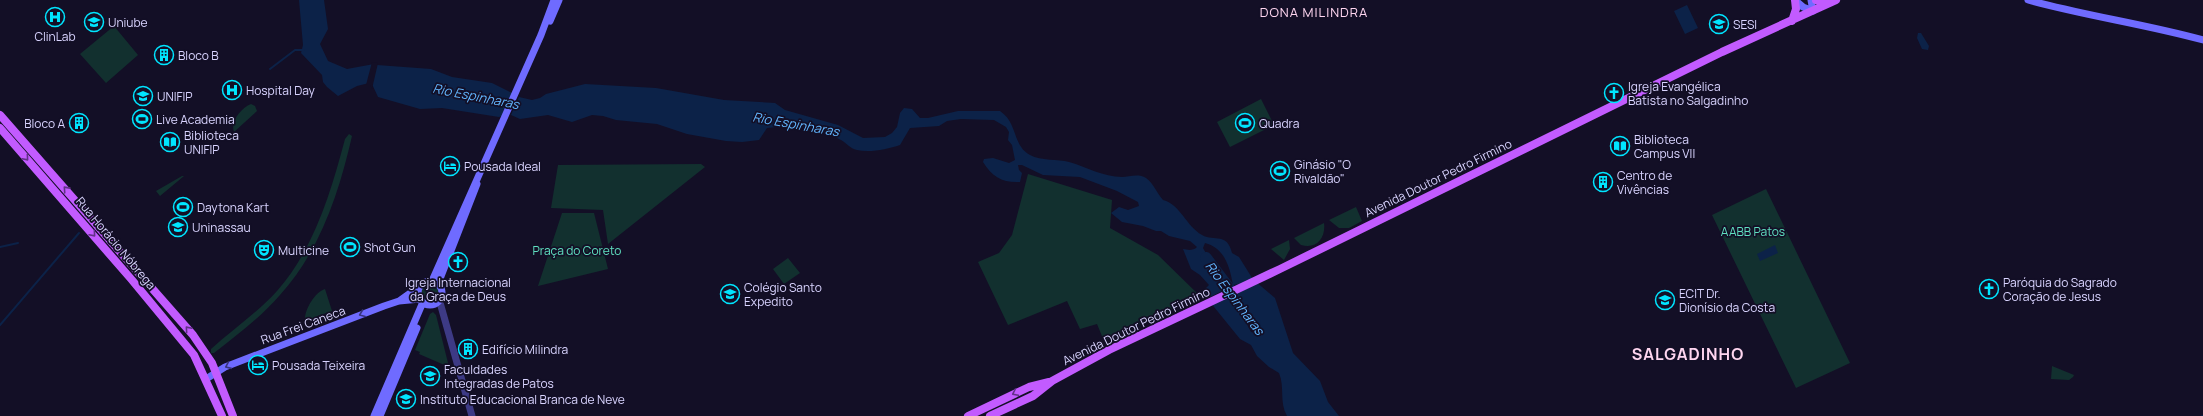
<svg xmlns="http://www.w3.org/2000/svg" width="2203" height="416" font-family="Manrope,sans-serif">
  <rect width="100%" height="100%" fill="#130f26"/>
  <path fill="#12302f" d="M 114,26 L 138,55 L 106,83 L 80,54 Z
    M 1261,99 L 1274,125 L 1230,147 L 1217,122 Z
    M 251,104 L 255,106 L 257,111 L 234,132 C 230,122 241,108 251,104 Z
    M 349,134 L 352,136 C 339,193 320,251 280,295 C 261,317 237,335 214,353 L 211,353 L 211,349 C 232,330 258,312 277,291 C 314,249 331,192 345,139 Z
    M 701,164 L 705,167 L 608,244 L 603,210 L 551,208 L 558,165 Z
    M 1028,174 L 1112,200 L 1110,228 L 1158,255 L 1201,297 L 1104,341 L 1097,324 L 1080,329 L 1067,301 L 1008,325 L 978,262 L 999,253 L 1012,235 Z
    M 182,176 L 184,176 L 160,196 L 156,191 Z
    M 1766,189 L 1850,363 L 1796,388 L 1712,215 Z
    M 1356,207 L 1362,221 L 1349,228 L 1339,228 L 1329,220 Z
    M 562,213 L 594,213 L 608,269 L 538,286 Z
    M 1324,223 C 1326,237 1317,250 1301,245 L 1294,238 Z
    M 1289,240 L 1290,249 L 1284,260 L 1271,249 Z
    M 788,258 L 800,273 L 784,284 L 773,269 Z
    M421 293a9 9 0 1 1 18 0a9 9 0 1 1-18 0Z
    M 325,289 L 332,311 L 315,317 L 313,318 L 315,323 L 305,319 C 305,309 315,292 325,289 Z
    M 433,312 L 436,315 L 449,367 L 419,354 L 420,352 L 415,350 L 430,314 Z
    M 2052,366 L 2074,375 L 2073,377 L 2069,380 L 2051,379 Z"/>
  <path fill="#0c2248" d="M 299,0 L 324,0 L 328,29 L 320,44 L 328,61 L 347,69 L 374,64 L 369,83 L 357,86 L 338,96 L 327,87 L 323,82 L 322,75 L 301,53 L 303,45 Z
    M 1687,5 L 1698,28 L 1685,34 L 1674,11 Z
    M 1918,33 L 1921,33 L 1929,46 L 1928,50 L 1922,49 L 1917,38 Z
    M 377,65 L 431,69 L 452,77 L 492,83 L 514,94 L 505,115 L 499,117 L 442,108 L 420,109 L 378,97 L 372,84 Z
    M 585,84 L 656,88 L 724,100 L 775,103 L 785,110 L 838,125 L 863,138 L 885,137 L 892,133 L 897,127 L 900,113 L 904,108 L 912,109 L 920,118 L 928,118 L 958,111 L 1000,111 C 1018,123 1012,145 1030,155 C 1041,161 1058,159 1069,162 C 1087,167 1103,177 1122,177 C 1129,177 1138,173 1146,178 C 1154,184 1156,192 1163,200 C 1181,205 1186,226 1202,235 C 1215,242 1227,232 1232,253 L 1239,257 L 1254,281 L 1233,285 C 1230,268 1225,248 1205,243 L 1203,248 L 1226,289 L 1208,298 L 1204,290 L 1209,285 L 1200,275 L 1191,269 L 1183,249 C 1188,250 1193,251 1197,247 L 1190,241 L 1169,236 L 1161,231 L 1156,231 L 1143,226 L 1122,222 L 1111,213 L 1119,207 L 1128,210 L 1139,206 L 1138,202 L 1117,191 L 1080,177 L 1043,175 L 1022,165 L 1018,165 L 1019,170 L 1022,173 L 1020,182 C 1003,183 992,177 983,162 L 984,159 L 993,158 L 1009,163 L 1015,160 L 1012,145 L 1008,140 L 1009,132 L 1006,127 L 994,120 L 961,119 L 947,121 L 939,126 L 910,128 L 900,145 C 887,149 871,153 857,150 C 850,149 846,142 839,139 C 819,127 790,125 767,128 L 759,140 L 742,142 L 726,141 L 687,134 L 657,124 L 616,120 L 603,116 L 592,115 L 572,122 L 548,115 L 520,119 L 511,115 L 519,97 L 532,100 L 540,98 L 546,94 Z
    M 1775,245 L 1778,253 L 1760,261 L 1757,254 Z
    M 1255,281 L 1275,298 L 1293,353 L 1320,381 L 1328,402 L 1339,416 L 1287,416 C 1279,402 1285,387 1279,373 L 1269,367 L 1257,356 L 1251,345 L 1240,339 L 1210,302 L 1229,294 L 1236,304 L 1251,332 L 1254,333 L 1252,324 L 1234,291 Z"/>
  <path fill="#130f26" d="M 372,62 L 378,63 L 372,89 L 370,85 L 366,85 Z"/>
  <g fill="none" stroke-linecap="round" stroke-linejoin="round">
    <path stroke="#0c2248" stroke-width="2" d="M 270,69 L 295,50 L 304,50
      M 0,247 L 18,243
      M 0,325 L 79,233
      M 2202,416 L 2203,416"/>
    <path stroke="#0c2248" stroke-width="12" d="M 1206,258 L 1255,323"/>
    <path stroke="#3d3a85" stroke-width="7" d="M 439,299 L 472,416"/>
    <path stroke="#6f6bff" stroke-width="7" d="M 1795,0 L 1803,7 L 1813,11 L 1811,0
      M 2028,0 C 2086,16 2145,24 2203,40
      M 550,21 L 559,0
      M 432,281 L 541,35 L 554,0
      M418 293a12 12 0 1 1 24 0a12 12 0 1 1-24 0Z
      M 438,284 L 477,184
      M 399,301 L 420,286
      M 206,379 L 225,367 L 384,306 L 399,301 L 420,299
      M 374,416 L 423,302
      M 380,416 L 417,328"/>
    <path stroke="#c25bff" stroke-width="8" d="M 1816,0 L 1829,3
      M 1792,21 L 1796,9 L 1795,0
      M 0,115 L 193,335 L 212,363 L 233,416
      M 0,128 L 132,280 L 194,355 L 222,416
      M 968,416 L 1029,387 L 1049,382
      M 990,416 L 1033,396 L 1052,381 L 1109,350 L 1280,269 L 1722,52 L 1836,0"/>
  </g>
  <defs><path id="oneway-chevron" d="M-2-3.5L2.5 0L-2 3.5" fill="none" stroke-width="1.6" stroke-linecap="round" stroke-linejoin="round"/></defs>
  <g stroke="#623188">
    <use href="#oneway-chevron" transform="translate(26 158) rotate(49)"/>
    <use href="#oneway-chevron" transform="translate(66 189) rotate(-132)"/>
    <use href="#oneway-chevron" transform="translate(93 234) rotate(49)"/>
    <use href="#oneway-chevron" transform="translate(188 329) rotate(-131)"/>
    <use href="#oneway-chevron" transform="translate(1015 393) rotate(154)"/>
  </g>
  <g stroke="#38347d">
    <use href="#oneway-chevron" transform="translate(362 314) rotate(159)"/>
    <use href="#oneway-chevron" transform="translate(228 366) rotate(156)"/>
  </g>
  <defs>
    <symbol id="hospital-ring" viewBox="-11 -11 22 22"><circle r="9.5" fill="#130f26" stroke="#00e5ff" stroke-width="1.5"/><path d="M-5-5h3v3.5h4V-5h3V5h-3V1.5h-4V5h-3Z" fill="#00e5ff"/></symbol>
    <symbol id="university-ring" viewBox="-11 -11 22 22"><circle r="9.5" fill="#130f26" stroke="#00e5ff" stroke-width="1.5"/><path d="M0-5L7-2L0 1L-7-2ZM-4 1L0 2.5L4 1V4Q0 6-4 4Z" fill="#00e5ff"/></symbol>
    <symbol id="school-ring" viewBox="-11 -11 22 22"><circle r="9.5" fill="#130f26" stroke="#00e5ff" stroke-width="1.5"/><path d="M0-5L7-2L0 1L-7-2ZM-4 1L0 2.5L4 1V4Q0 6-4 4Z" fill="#00e5ff"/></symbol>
    <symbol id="building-ring" viewBox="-11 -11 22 22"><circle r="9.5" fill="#130f26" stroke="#00e5ff" stroke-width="1.5"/><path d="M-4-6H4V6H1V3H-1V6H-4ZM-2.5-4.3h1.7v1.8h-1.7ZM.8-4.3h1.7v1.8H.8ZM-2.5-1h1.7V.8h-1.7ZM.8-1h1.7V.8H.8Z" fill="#00e5ff"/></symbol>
    <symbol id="church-ring" viewBox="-11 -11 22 22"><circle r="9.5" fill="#130f26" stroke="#00e5ff" stroke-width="1.5"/><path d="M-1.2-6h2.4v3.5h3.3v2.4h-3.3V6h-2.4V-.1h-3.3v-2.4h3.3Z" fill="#00e5ff"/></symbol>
    <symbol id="stadium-ring" viewBox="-11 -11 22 22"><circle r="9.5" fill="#130f26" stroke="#00e5ff" stroke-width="1.5"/><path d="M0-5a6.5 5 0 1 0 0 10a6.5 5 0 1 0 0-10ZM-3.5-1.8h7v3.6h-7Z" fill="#00e5ff"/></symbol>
    <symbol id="library-ring" viewBox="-11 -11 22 22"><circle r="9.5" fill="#130f26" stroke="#00e5ff" stroke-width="1.5"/><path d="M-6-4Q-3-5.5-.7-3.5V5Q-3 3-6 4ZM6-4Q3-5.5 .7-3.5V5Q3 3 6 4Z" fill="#00e5ff"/></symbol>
    <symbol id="hotel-ring" viewBox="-11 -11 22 22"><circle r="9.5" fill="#130f26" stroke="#00e5ff" stroke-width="1.5"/><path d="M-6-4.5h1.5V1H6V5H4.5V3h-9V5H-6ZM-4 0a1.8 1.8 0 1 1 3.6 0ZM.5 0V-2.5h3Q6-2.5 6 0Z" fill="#00e5ff"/></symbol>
    <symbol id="theatre-ring" viewBox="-11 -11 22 22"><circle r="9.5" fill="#130f26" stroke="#00e5ff" stroke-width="1.5"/><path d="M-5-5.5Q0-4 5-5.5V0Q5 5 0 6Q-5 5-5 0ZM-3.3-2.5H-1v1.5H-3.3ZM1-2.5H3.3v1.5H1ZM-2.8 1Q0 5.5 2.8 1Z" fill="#00e5ff"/></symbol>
  </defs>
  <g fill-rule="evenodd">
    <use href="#hospital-ring" x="44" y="6" width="22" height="22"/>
    <use href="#university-ring" x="83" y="11" width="22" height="22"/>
    <use href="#school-ring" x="1708" y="13" width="22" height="22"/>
    <use href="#building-ring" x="153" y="44" width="22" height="22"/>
    <use href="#hospital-ring" x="221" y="79" width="22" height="22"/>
    <use href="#church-ring" x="1603" y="82" width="22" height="22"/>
    <use href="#university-ring" x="132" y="85" width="22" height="22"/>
    <use href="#stadium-ring" x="131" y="108" width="22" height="22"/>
    <use href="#building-ring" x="68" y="112" width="22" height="22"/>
    <use href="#stadium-ring" x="1234" y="112" width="22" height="22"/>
    <use href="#library-ring" x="159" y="131" width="22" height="22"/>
    <use href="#library-ring" x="1609" y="135" width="22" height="22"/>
    <use href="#hotel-ring" x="439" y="155" width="22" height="22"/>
    <use href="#stadium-ring" x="1269" y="160" width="22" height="22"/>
    <use href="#building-ring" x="1592" y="171" width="22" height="22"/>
    <use href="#stadium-ring" x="172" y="196" width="22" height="22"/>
    <use href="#university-ring" x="167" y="216" width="22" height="22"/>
    <use href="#stadium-ring" x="339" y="236" width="22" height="22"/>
    <use href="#theatre-ring" x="253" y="239" width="22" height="22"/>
    <use href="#church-ring" x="447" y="251" width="22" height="22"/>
    <use href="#church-ring" x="1978" y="278" width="22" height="22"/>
    <use href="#school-ring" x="719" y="283" width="22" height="22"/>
    <use href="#school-ring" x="1654" y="289" width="22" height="22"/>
    <use href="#building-ring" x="457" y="338" width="22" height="22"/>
    <use href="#hotel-ring" x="247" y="354" width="22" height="22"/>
    <use href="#university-ring" x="419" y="365" width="22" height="22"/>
    <use href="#school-ring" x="395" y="388" width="22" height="22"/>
  </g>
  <g text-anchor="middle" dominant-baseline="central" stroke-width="3.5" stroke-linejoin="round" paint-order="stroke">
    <g font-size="12" fill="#d9d4ff" stroke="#130f26" text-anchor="start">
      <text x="108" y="22">Uniube</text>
      <text x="1733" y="24">SESI</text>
      <text x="55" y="36" text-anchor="middle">ClinLab</text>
      <text x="178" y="55">Bloco B</text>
      <text x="1628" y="86">Igreja Evangélica<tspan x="1628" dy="14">Batista no Salgadinho</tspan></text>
      <text x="246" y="90">Hospital Day</text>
      <text x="157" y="96">UNIFIP</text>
      <text x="156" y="119">Live Academia</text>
      <text x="65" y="123" text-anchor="end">Bloco A</text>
      <text x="1259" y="123">Quadra</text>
      <text x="184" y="135">Biblioteca<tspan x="184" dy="14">UNIFIP</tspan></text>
      <text x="1634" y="139">Biblioteca<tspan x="1634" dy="14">Campus VII</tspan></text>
      <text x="1294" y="164">Ginásio "O<tspan x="1294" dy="14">Rivaldão"</tspan></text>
      <text x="464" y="166">Pousada Ideal</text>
      <text x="1617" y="175">Centro de<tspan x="1617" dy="14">Vivências</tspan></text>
      <text x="197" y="207">Daytona Kart</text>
      <text x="192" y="227">Uninassau</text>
      <text x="364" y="247">Shot Gun</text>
      <text x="278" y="250">Multicine</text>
      <text x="458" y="282" text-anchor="middle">Igreja Internacional<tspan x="458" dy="14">da Graça de Deus</tspan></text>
      <text x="2003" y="282">Paróquia do Sagrado<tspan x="2003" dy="14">Coração de Jesus</tspan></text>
      <text x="744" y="287">Colégio Santo<tspan x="744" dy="14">Expedito</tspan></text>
      <text x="1679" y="293">ECIT Dr.<tspan x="1679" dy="14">Dionísio da Costa</tspan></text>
      <text x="482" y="349">Edifício Milindra</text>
      <text x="272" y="365">Pousada Teixeira</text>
      <text x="444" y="369">Faculdades<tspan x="444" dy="14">Integradas de Patos</tspan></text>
      <text x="420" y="399">Instituto Educacional Branca de Neve</text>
    </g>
    <g font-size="12" fill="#d9d4ff" stroke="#130f26">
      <text transform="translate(1438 178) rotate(-26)">Avenida Doutor Pedro Firmino</text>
      <text transform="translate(116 243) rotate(50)">Rua Horácio Nóbrega</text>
      <text transform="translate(303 325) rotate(-20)">Rua Frei Caneca</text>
      <text transform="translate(1136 326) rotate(-26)">Avenida Doutor Pedro Firmino</text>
    </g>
    <g font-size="12" fill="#5fe0c0" stroke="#130f26">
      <text x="1753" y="231">AABB Patos</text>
      <text x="577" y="250">Praça do Coreto</text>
    </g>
    <g font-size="13" letter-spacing="1" fill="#ffd6f0" stroke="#130f26">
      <text x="1314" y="12">DONA MILINDRA</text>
    </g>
    <g font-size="13" font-style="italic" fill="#62b6ff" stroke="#130f26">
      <text transform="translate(476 96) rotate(11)">Rio Espinharas</text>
      <text transform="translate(796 124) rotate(10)">Rio Espinharas</text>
      <text transform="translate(1235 298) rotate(53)">Rio Espinharas</text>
    </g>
    <g font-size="16" font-weight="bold" letter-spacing="1" fill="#ffd6f0" stroke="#130f26">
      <text x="1688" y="354">SALGADINHO</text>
    </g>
  </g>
</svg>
